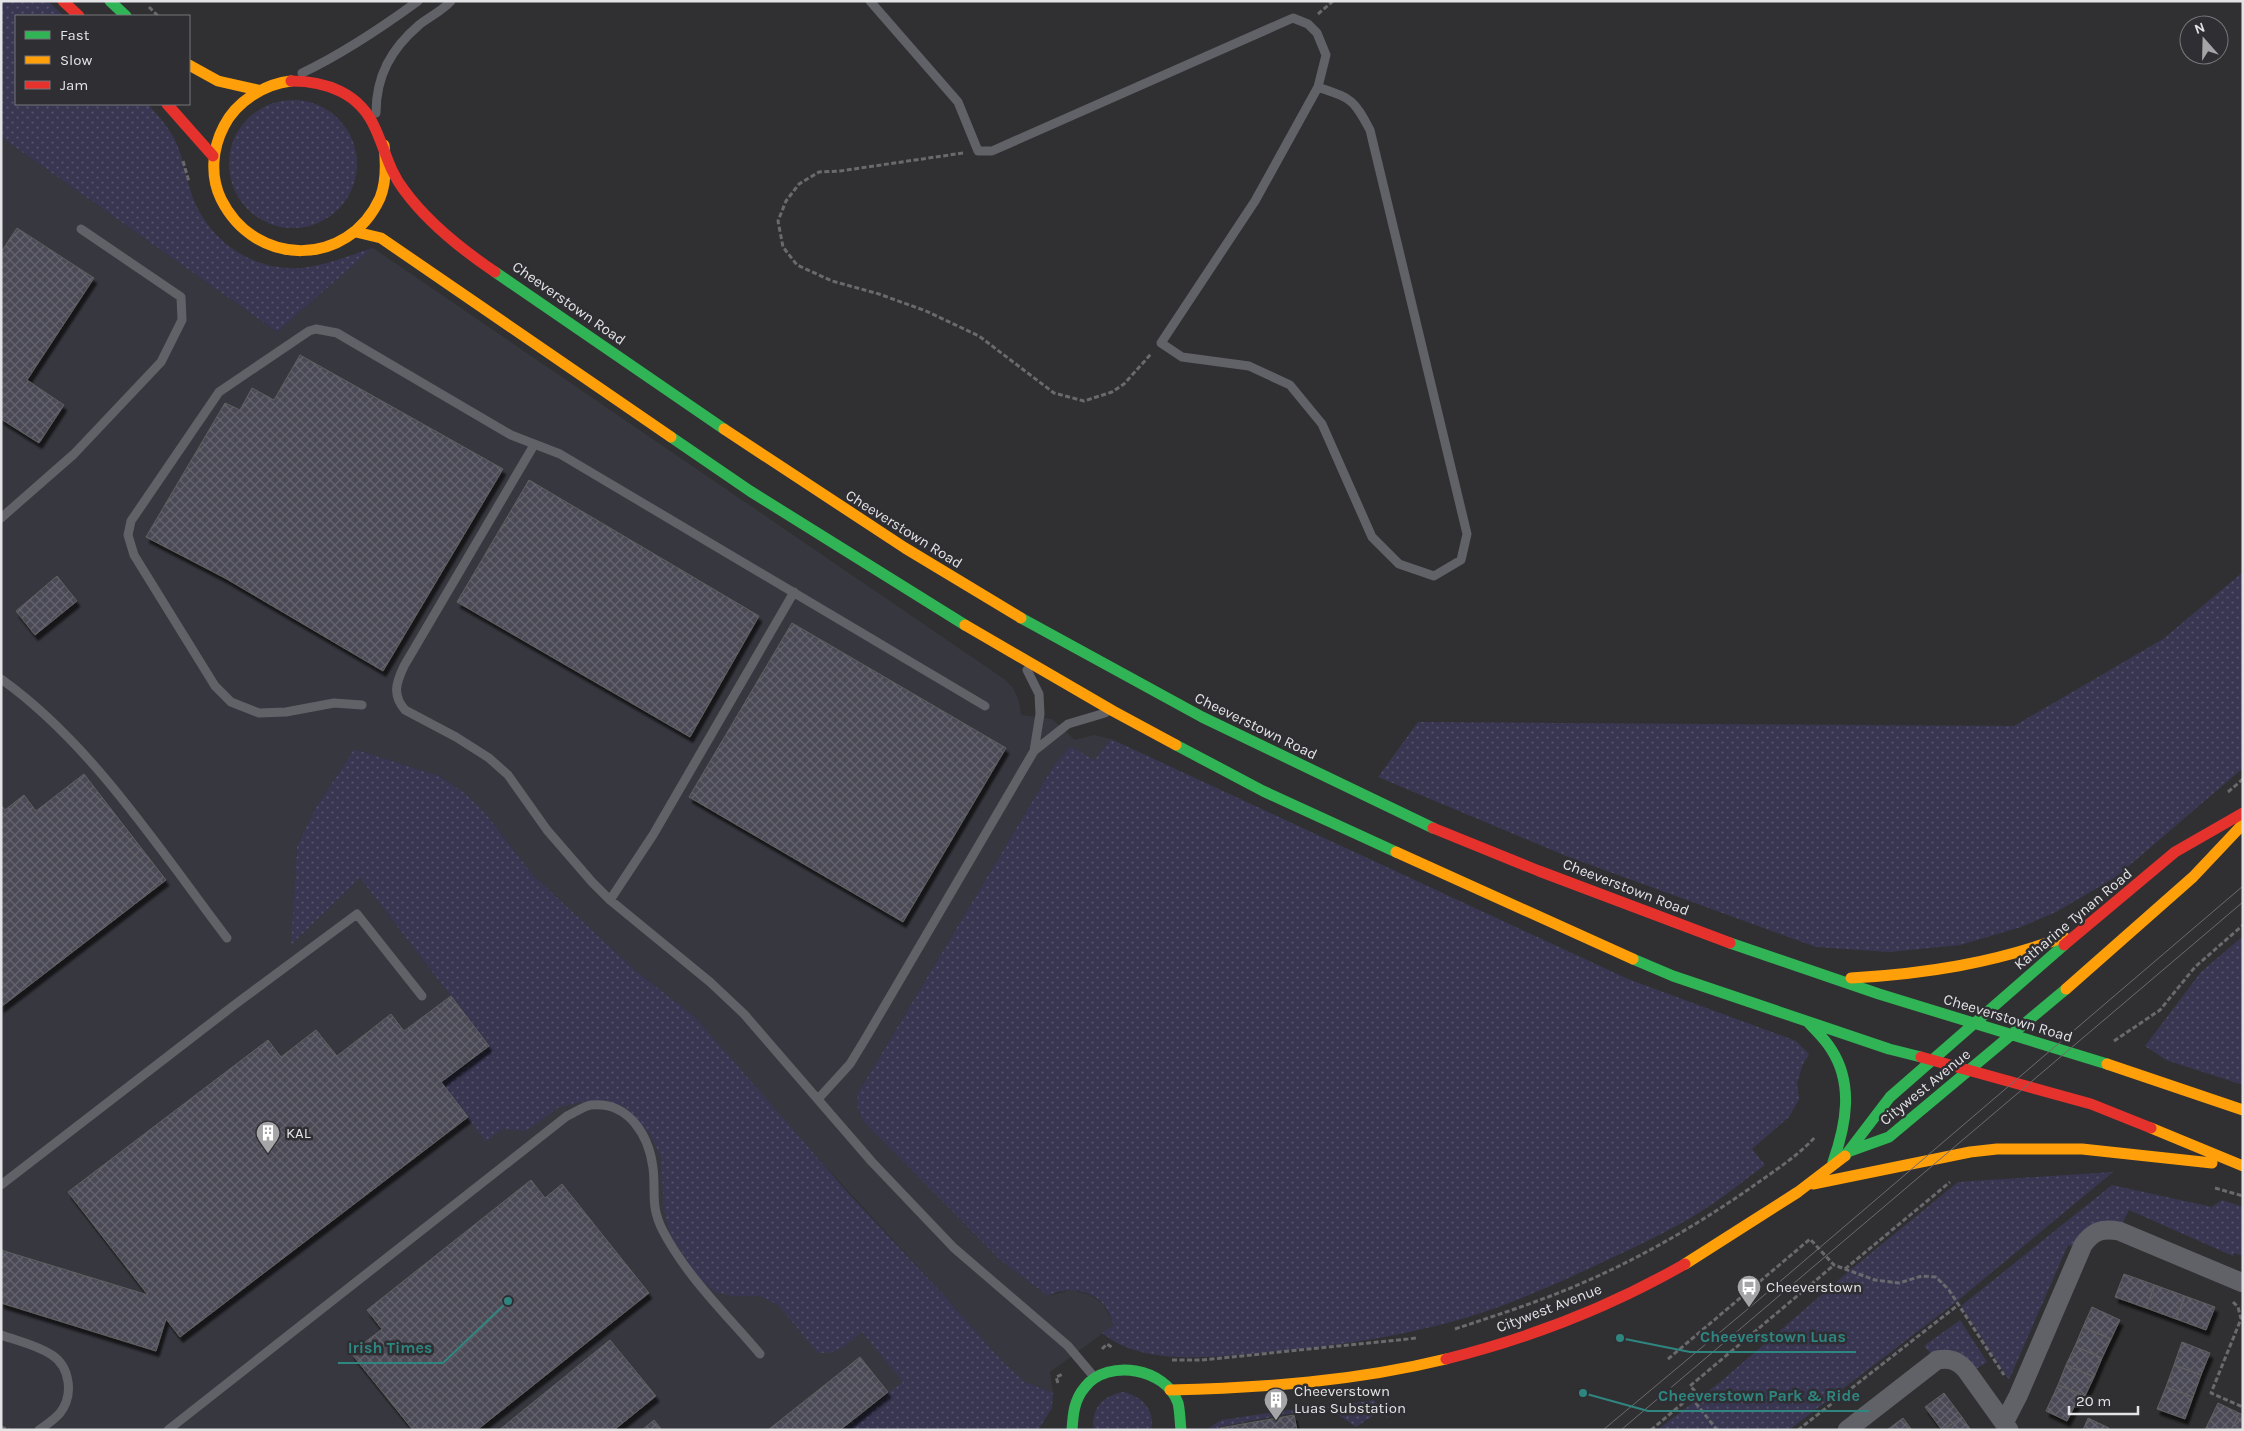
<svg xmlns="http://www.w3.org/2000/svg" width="2244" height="1431" font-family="Karla,sans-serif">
  <defs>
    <pattern id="grass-dots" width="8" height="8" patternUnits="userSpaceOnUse" patternTransform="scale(1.25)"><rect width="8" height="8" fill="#383651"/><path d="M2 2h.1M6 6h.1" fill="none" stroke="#55536a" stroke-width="1.8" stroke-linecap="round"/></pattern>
    <pattern id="building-cross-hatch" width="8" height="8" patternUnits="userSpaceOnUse" patternTransform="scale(1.25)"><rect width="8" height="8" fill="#4b4a54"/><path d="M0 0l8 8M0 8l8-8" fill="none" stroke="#65646d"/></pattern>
    <filter id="shadow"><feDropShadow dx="3" dy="5.5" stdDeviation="1" flood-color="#0009"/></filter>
  </defs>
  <rect width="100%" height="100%" fill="#303032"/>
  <path fill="#37373f" d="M 1,137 L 277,332 L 373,248 L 1004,679 L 1013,688 L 1019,701 L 1021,715 L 1052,719 L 1075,740 L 1094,735 L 1111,739 L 1094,760 L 1054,765 L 858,1093 L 863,1120 L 1000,1260 L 1048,1296 L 1072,1290 L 1090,1295 L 1103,1304 L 1114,1325 L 1050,1372 L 1053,1393 L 1025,1382 L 1002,1361 L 942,1293 L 793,1131 L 694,1016 L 636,971 L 532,874 L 486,814 L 466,794 L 440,776 L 354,749 L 315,809 L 297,846 L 292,944 L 360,878 L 489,1046 L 557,1081 L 602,1081 L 854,1316 L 945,1430 L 1,1430 Z"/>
  <path fill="url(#grass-dots)" d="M 1,1 L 48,1 L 64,16 L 16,16 L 16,104 L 148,104 C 157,115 169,127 175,140 C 184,159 186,179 193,198 C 210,241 252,271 300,268 C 325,266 350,255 373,248 L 277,332 L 1,137 Z
    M229 164a64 64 0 1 1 128 0a64 64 0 1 1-128 0Z
    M 2243,572 L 2243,768 L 2116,877 L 2056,912 L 2021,927 L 1960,945 L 1889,952 L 1816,947 L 1566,856 L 1378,777 L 1418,722 L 2014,726 L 2163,639 Z
    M 1111,739 L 1628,979 L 1796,1041 L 1809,1054 L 1803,1064 L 1797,1083 L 1799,1099 L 1789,1117 L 1752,1149 L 1765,1165 C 1747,1178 1729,1193 1711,1205 C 1678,1227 1642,1244 1607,1260 C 1571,1277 1534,1294 1496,1308 C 1416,1336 1331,1347 1248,1354 C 1202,1358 1140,1364 1102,1333 L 1114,1325 C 1111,1319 1108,1309 1103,1304 C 1090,1289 1065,1287 1048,1296 L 1000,1260 L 862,1120 L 857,1105 L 858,1093 L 1054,765 L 1071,746 L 1094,760 Z
    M 354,749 L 440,776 L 466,794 L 486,814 L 532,874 L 636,971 L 694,1016 L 850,1195 L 942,1293 L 1002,1361 L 1025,1382 L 1053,1393 L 1052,1408 L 1038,1430 L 840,1430 L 903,1382 L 862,1332 C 848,1343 836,1357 817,1352 L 778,1305 L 760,1296 L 733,1296 L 715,1292 L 698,1277 L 671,1236 L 664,1211 L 661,1157 L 650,1134 L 624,1106 L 606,1102 L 582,1102 L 559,1107 L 526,1131 L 502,1129 L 486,1142 L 441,1082 L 489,1046 L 360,878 L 291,945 L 297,846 L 315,809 Z
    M 2243,936 L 2243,1085 L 2166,1060 L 2145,1046 L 2201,972 Z
    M 2113,1172 L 1956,1302 L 1789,1430 L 1657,1430 L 1719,1383 L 1849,1271 L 1958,1182 Z
    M 2112,1185 L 2212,1207 L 2222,1200 L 2243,1207 L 2243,1256 L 2234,1253 L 2233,1256 L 2129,1210 L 2121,1226 L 2076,1248 L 2068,1245 L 2009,1380 L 1961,1306 Z
    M 1960,1320 L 1987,1362 L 1976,1369 L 1935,1358 L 1924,1346 Z
    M 1124,1392 C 1142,1397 1156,1410 1151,1430 L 1094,1430 C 1090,1408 1104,1395 1124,1392 Z
    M 1374,1400 L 1388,1417 L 1377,1413 L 1356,1427 L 1327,1407 Z
    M 1324,1405 L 1325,1407 L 1219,1427 L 1219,1430 L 1206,1430 L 1221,1420 Z"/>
  <path fill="url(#building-cross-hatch)" stroke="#606061" filter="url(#shadow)" d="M 17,228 L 94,278 L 27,380 L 64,405 L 39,443 L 1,419 L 1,252 Z
    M 300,355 L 503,469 L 383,671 L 225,578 L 146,537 L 225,403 L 240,410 L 252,388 L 274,400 Z
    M 529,480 L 759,616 L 690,737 L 457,602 Z
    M 57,576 L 77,601 L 35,635 L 16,611 Z
    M 792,623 L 1006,748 L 903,922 L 689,797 Z
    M 84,774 L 166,880 L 1,1007 L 1,805 L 5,810 L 24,795 L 36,811 Z
    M 451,996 L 489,1046 L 441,1082 L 468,1117 L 180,1337 L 166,1319 L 156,1351 L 1,1303 L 1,1250 L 148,1295 L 68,1192 L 268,1040 L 281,1057 L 316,1030 L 337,1056 L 391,1014 L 404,1031 Z
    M 531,1180 L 545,1198 L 562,1184 L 649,1293 L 477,1430 L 413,1430 L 351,1353 L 382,1329 L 367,1310 Z
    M 2124,1274 L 2155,1285 L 2146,1308 L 2115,1297 Z
    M 2155,1285 L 2185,1296 L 2176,1319 L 2146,1308 Z
    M 2185,1296 L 2215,1307 L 2206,1330 L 2176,1319 Z
    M 2092,1307 L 2120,1320 L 2111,1339 L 2083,1327 Z
    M 2083,1327 L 2111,1339 L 2102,1358 L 2075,1346 Z
    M 610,1340 L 656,1396 L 614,1430 L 499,1430 Z
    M 2182,1342 L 2210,1353 L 2201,1375 L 2174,1365 Z
    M 2075,1346 L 2102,1358 L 2094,1377 L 2066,1365 Z
    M 860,1357 L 888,1392 L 840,1430 L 768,1430 Z
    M 2066,1365 L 2094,1377 L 2085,1396 L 2058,1385 Z
    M 2174,1365 L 2201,1375 L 2193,1397 L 2166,1387 Z
    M 2058,1385 L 2081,1394 L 2067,1421 L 2046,1411 Z
    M 2166,1387 L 2193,1397 L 2185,1419 L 2157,1409 Z
    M 1944,1393 L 1962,1417 L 1942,1430 L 1925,1407 Z
    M 2218,1403 L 2239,1413 L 2231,1430 L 2205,1430 Z
    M 2239,1413 L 2243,1415 L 2243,1430 L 2231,1430 Z
    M 1294,1415 L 1297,1430 L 1220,1430 L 1220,1428 Z
    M 1962,1417 L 1971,1430 L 1944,1430 Z
    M 1903,1418 L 1912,1430 L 1887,1430 Z
    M 2088,1418 L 2109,1428 L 2108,1430 L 2083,1430 Z
    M 654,1420 L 662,1430 L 642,1430 Z"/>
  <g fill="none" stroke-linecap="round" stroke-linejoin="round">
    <path stroke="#69696e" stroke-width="3" stroke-dasharray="5 2.5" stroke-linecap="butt" d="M 149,7 L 158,16
      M 1318,14 L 1333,1
      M 963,153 L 840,171 L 819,172 L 799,184 L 786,201 L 778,221 L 783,247 L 797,265 L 832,281 L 879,294 L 926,311 L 979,336 L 1054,393 L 1084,401 L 1112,392 L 1124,384 L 1151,354
      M 183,161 L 189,182
      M 2228,792 L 2243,779
      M 2114,1041 L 2160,1010 L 2195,967 L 2243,925
      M 2215,1188 L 2243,1196
      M 1845,1269 L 1950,1182
      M 2233,1302 L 2238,1307 L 2241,1319 L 2211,1393 L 2243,1407
      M 1455,1329 C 1494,1316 1535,1303 1573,1287 C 1635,1261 1694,1227 1749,1189 C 1771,1173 1797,1157 1815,1137
      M 1102,1349 L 1107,1344 L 1113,1348
      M 1668,1359 L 1810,1239 L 1834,1265 L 1875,1280 L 1899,1283 L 1922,1276 L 1936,1277 L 1949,1290 L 2004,1375
      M 1172,1360 L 1202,1360 L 1417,1338
      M 1058,1383 L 1056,1377 L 1063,1374
      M 1691,1397 L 1717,1430
      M 1,1427 L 9,1430
      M 1651,1430 L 1696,1392 L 1690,1386 L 1834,1265
      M 1798,1430 L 1958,1305"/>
    <path stroke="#616168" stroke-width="9" d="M 870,1 L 958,102 L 978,151 L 992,151 L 1293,18 L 1308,24 L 1317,33 L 1326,55 L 1318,87 L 1255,201 L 1161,343 L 1182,357 L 1249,366 L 1290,385 L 1322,424 L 1372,537 L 1399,564 L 1434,576 L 1461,560 L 1467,534 L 1370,130 C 1353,98 1352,99 1318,87
      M 302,73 C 344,53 381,28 418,1
      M 376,113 C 376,76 391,49 419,25 C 429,17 442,11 451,1
      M 534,445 L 404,666 C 396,683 392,695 405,710 L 456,737 L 489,758 L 508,775 L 547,830 L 592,882 L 610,900 L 710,982 L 744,1014 L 872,1162 L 954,1248 L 1068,1346 L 1095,1378
      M 1,518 L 74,454 L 161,362 L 182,320 L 181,297 L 81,229
      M 1027,670 L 1039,694 L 1040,714 L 1034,751
      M 1,679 C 92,744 160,850 227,938
      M 362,705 L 334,703 L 286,712 L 259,713 L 231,702 L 215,686 L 134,555 L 128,535 L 131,521 L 219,392 L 309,331 L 316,329 L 337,333 L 511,435 L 560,454 L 985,706
      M 610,900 L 653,835 L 794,592
      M 818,1099 L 850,1064 L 867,1036 L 1034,751 L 1068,724 L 1105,713
      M 1,1185 L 233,1006 L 357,914 L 422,996
      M 1,1335 C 18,1341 37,1345 52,1355 C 70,1367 74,1395 60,1413 C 54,1420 46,1425 39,1430
      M 168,1430 L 567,1116 C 574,1113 584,1106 591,1105 C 629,1101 649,1136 653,1168 C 656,1193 650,1206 663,1231 C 687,1277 727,1315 760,1354"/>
    <path stroke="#616168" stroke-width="19" d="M 2004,1423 L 2018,1396 L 2083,1245 C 2093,1231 2102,1228 2119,1231 L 2243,1283
      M 1847,1430 L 1937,1360 C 1950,1358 1957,1360 1966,1370 L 2009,1430"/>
    <path stroke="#30b455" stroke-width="11" d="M 110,1 L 126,16
      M 495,272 L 724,429
      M 671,437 L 750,491 L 965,625
      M 1021,618 L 1202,717 L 1433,828
      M 1176,745 L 1263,791 L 1396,852
      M 1730,943 L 1879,994 L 2107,1064
      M 1633,959 L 1673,976 L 1889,1049 L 1921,1057
      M 1808,1022 C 1816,1031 1825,1039 1831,1049 C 1854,1084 1846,1125 1833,1162
      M 1850,1151 L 1889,1137 L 2066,989
      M 1845,1156 L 1890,1097 L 2064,945
      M 1072,1430 C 1073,1414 1074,1400 1085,1387 C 1108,1358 1166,1368 1178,1403 C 1180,1411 1180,1422 1181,1430"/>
    <path stroke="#ff9f0a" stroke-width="11" d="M 189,65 L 218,81 L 258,90
      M 291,81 C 264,84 236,102 224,126 C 212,149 210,176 221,199 C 255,268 348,268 380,198 C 387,181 386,162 384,145
      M 356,232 L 381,238 L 671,437
      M 724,429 L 905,548 L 1021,618
      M 965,625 L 1113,711 L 1176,745
      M 1396,852 L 1633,959
      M 1851,978 C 1925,974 1994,963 2064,937
      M 2066,989 L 2193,877 L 2243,824
      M 2107,1064 L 2243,1110
      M 2151,1128 L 2243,1166
      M 1813,1184 L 1970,1152 L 1997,1149 L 2082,1149 L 2212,1163
      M 1685,1264 L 1798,1192 L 1845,1156
      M 1170,1390 C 1263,1388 1356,1381 1446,1359"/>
    <path stroke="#e5322d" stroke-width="11" d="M 63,1 L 79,16
      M 291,81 C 326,81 360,93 375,128 C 385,149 389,171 404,190 C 428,223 461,249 495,272
      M 167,104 L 213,156
      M 1433,828 L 1539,871 L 1730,943
      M 2064,945 L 2175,852 L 2243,813
      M 1921,1057 L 2091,1104 L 2151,1128
      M 1446,1359 C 1530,1338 1610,1307 1685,1264"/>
    <path stroke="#6c6c70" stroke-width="1" d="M 1603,1430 L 1749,1308 L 2243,886
      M 1621,1430 L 2243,902"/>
  </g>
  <defs>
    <symbol id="building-pin" viewBox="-11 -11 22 30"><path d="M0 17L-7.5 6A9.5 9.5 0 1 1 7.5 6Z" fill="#a5a5a8" stroke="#2f2f33"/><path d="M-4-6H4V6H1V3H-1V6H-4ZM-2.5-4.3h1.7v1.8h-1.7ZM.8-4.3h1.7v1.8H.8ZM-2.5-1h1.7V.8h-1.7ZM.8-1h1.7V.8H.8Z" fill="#fff"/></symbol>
    <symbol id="bus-pin" viewBox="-11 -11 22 30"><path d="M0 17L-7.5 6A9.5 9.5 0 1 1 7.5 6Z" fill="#a5a5a8" stroke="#2f2f33"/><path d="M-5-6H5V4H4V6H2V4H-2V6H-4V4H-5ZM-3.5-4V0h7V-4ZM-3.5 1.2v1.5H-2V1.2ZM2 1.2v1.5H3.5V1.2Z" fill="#fff"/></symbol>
  </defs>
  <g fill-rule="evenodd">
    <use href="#building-pin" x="254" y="1119" width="28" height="38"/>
    <use href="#bus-pin" x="1735" y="1273" width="28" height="38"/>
    <use href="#building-pin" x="1262" y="1386" width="28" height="38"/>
  </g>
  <g text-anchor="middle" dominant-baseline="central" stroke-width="5" stroke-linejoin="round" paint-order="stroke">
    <g font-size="15" fill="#e4e4e7" stroke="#2f2f33">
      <text transform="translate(569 303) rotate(35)">Cheeverstown Road</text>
      <text transform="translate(904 529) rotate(32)">Cheeverstown Road</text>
      <text transform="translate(1256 726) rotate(26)">Cheeverstown Road</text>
      <text transform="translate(1626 887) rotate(21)">Cheeverstown Road</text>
      <text transform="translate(2073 919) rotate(-40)">Katharine Tynan Road</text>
      <text transform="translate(2008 1018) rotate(17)">Cheeverstown Road</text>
      <text transform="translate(1925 1087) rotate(-39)">Citywest Avenue</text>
      <text transform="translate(1549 1308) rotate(-21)">Citywest Avenue</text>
    </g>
    <g font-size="15" fill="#e4e4e7" stroke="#2f2f33" text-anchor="start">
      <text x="286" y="1133">KAL</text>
      <text x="1766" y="1287">Cheeverstown</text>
      <text x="1294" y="1391">Cheeverstown<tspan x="1294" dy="17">Luas Substation</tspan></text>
    </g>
  </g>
  <path fill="none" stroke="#2f8680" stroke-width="2" d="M1620 1338L1690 1352H1856M508 1301L443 1363H338M1583 1393L1648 1411H1869"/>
  <g fill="#2f8680" stroke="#2f2f33" stroke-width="2">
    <circle cx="1620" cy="1338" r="5"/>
    <circle cx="508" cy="1301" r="5"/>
    <circle cx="1583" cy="1393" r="5"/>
  </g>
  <g font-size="16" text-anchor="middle" font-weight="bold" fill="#2f8680" stroke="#2f2f33" stroke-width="5" stroke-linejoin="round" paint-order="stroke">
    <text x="1773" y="1342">Cheeverstown Luas</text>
    <text x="390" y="1353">Irish Times</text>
    <text x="1759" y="1401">Cheeverstown Park &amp; Ride</text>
  </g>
  <rect width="2244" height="1431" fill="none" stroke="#e4e4e7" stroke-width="5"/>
  <rect x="15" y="15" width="175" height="90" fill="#2f2f33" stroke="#77777b"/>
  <rect x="25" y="31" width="25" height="8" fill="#30b455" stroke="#77777b"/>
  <text x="60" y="40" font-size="15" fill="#e4e4e7">Fast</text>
  <rect x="25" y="56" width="25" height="8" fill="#ff9f0a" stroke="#77777b"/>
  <text x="60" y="65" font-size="15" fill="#e4e4e7">Slow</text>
  <rect x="25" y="81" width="25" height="8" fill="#e5322d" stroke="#77777b"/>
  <text x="60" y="90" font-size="15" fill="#e4e4e7">Jam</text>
  <g transform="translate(2204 40) rotate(340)"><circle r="24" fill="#2f2f33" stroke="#77777b"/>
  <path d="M0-4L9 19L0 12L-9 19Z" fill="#a5a5a8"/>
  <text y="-8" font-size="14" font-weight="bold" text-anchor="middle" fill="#e4e4e7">N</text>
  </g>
  <path d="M2069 1406v8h69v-8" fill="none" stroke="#e4e4e7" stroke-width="2.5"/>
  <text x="2076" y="1406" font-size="15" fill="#e4e4e7" stroke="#2f2f33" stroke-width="4" paint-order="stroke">20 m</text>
</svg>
